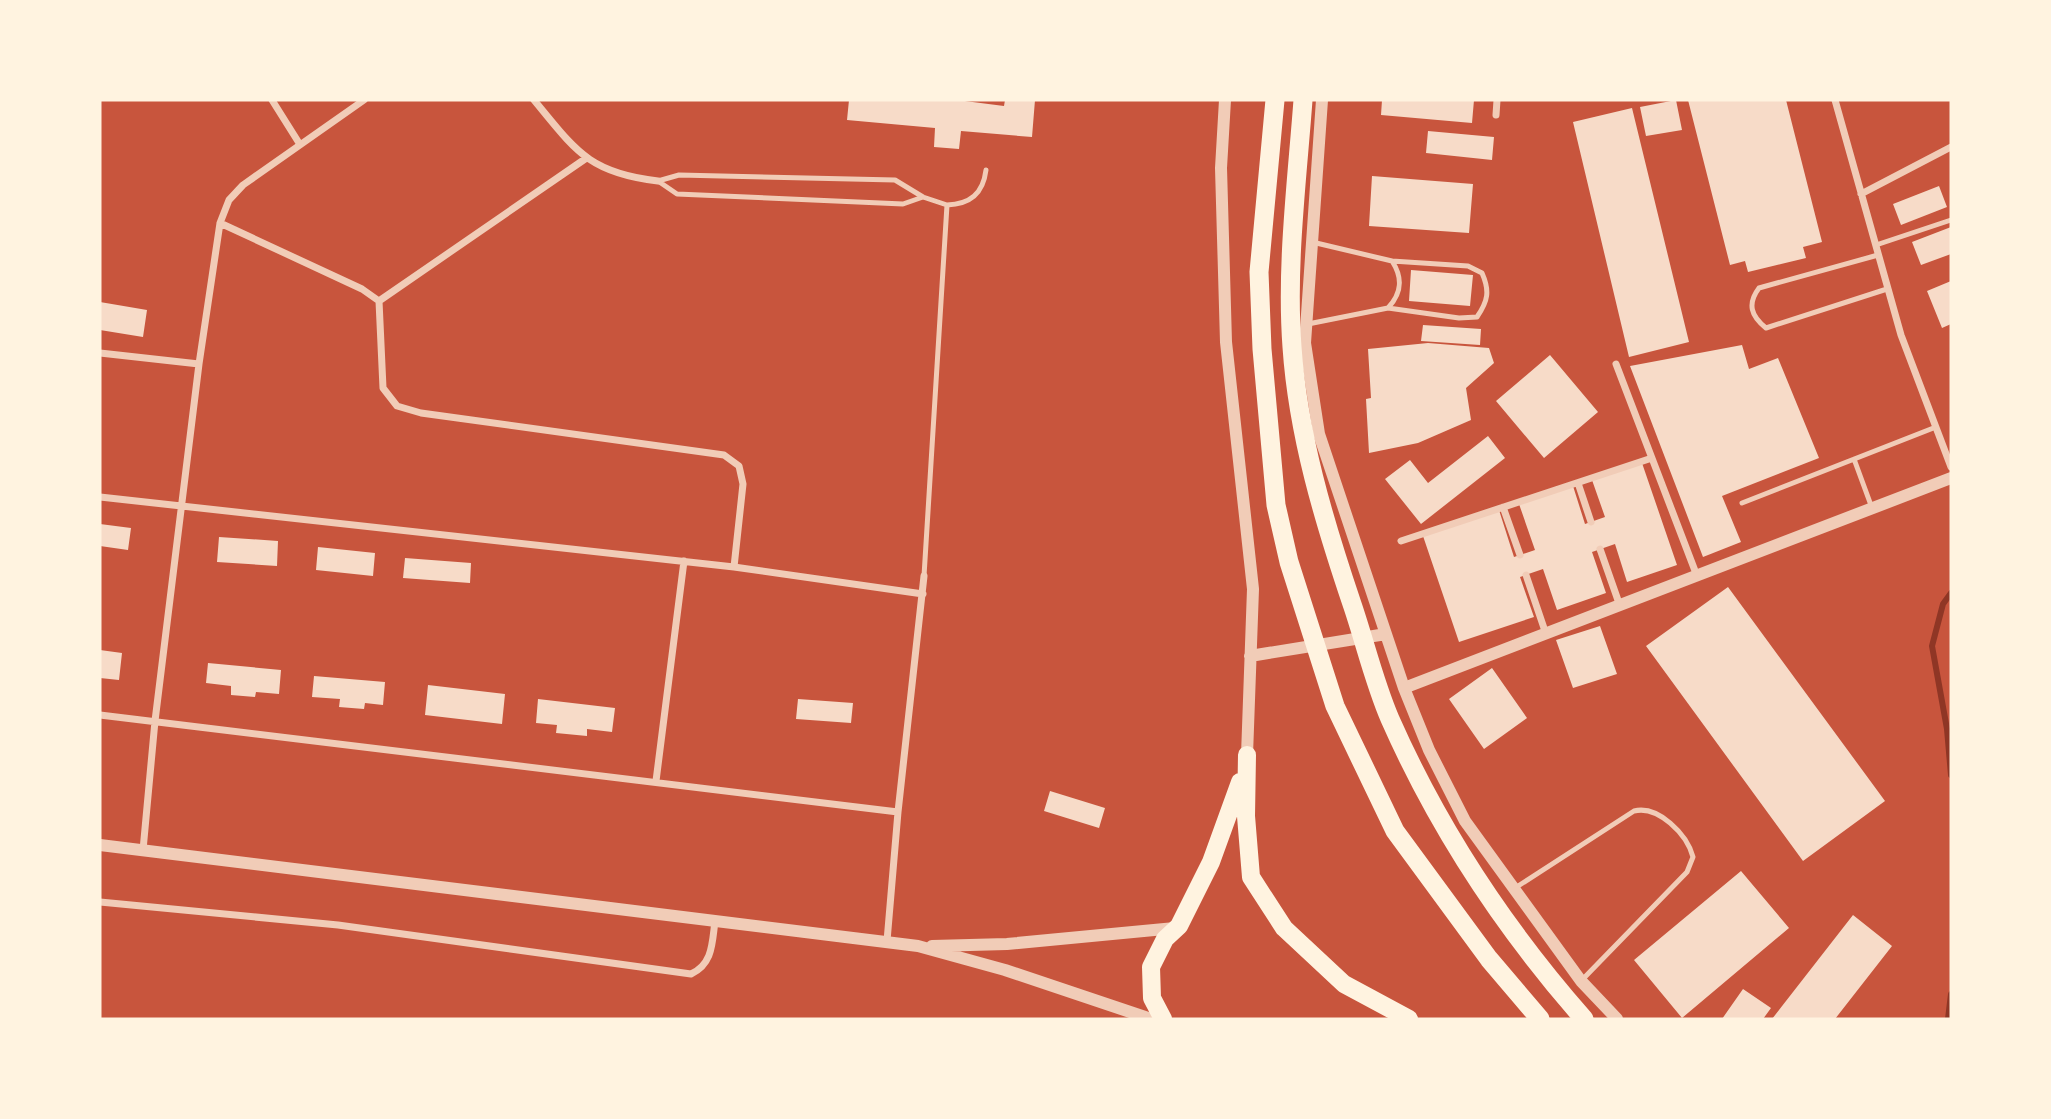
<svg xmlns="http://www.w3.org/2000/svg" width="2051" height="1119" font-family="'Noto Serif',serif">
  <rect width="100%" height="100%" fill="#c8553d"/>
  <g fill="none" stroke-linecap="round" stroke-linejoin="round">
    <path stroke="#8f3625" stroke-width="6" d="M 1951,593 L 1943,604 L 1932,646 L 1947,729 L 1951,775
      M 1948,1019 L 1951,994"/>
  </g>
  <path fill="#f7dbc8" d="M 849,100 L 957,100 L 1004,106 L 1005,100 L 1035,100 L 1032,137 L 961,131 L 959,149 L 934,147 L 935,128 L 847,120 Z
    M 1382,100 L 1474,100 L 1472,123 L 1381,115 Z
    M 1676,100 L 1682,130 L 1646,136 L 1640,107 Z
    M 1688,100 L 1786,100 L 1822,242 L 1803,247 L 1806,258 L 1748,272 L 1745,261 L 1730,265 Z
    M 1632,108 L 1689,342 L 1629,357 L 1573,122 Z
    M 1428,131 L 1494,137 L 1492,160 L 1426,153 Z
    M 1372,176 L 1473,184 L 1469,233 L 1369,226 Z
    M 1939,186 L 1947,207 L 1901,225 L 1893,204 Z
    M 1951,227 L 1951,254 L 1921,265 L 1912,242 Z
    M 1411,270 L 1473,275 L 1470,306 L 1409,301 Z
    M 1951,281 L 1951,324 L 1942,328 L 1927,291 Z
    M 100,302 L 147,310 L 143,337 L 100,330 Z
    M 1423,325 L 1481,329 L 1480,345 L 1421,341 Z
    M 1428,343 L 1489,348 L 1494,363 L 1466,388 L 1471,420 L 1418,443 L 1369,453 L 1366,399 L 1371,398 L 1368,349 Z
    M 1742,345 L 1749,369 L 1778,358 L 1819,458 L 1722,496 L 1741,542 L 1703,557 L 1630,366 Z
    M 1550,355 L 1598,412 L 1544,458 L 1496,401 Z
    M 1488,436 L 1505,458 L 1421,524 L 1385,479 L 1410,460 L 1428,483 Z
    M 1642,463 L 1677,565 L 1627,582 L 1615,544 L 1592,552 L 1606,593 L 1557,610 L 1543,569 L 1520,577 L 1534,617 L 1459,642 L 1423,536 L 1499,510 L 1514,557 L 1535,550 L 1519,504 L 1573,486 L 1585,524 L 1605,517 L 1592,480 Z
    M 100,524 L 131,528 L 128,550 L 100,546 Z
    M 219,537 L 278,541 L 277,566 L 217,562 Z
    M 318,547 L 375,553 L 373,576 L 316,570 Z
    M 405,558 L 471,563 L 470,583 L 403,578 Z
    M 1728,587 L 1885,801 L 1803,861 L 1646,646 Z
    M 1600,626 L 1617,674 L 1573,688 L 1556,640 Z
    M 100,650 L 122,653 L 119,680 L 100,678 Z
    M 208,663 L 281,670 L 279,694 L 256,692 L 255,697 L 231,695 L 231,686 L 206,683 Z
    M 1492,668 L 1527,718 L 1484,749 L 1449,699 Z
    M 314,676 L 385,682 L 383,705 L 365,703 L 364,709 L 339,707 L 340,699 L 312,697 Z
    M 428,685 L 505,694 L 502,724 L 425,715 Z
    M 538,699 L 615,708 L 612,732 L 587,729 L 587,736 L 556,733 L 557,725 L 536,723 Z
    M 798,699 L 853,703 L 851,723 L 796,719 Z
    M 1050,791 L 1105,808 L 1099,828 L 1044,811 Z
    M 1741,871 L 1789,928 L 1682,1018 L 1634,960 Z
    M 1853,915 L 1892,946 L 1835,1019 L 1772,1019 Z
    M 1743,989 L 1771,1008 L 1763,1019 L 1722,1019 Z"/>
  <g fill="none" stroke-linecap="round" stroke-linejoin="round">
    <path stroke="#f1ccb7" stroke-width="5" d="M 658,181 L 677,194 L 903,204 L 923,197 L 947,205 L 924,576
      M 658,181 L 679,175 L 895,180 L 923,197
      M 947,205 C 970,204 983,194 986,170
      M 1876,245 L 1951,220
      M 1878,255 L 1759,288 C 1747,304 1751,316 1766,328 L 1887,289
      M 1388,308 L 1459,318 L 1477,317 C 1488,301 1490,291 1482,273 L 1468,266 L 1392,261
      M 1308,324 L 1388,308 C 1402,293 1403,278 1392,261 L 1312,242
      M 1854,459 L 1872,508
      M 1742,503 L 1936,427
      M 1515,888 L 1634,811 C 1658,805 1687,834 1693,857 L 1687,872 L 1581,981"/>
    <path stroke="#f1ccb7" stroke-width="7" d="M 272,100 L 299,143
      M 534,100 C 576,151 589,173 658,181
      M 1835,100 L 1901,335 L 1951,467
      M 1496,115 L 1497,100
      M 1861,194 L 1951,147
      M 220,223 L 362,289 L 379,301 L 383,388 L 397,406 L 421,413 L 724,455 L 739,466 L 743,484 L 734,567
      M 379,301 L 585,159
      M 100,353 L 199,364
      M 1616,364 L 1697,576
      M 1578,483 L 1591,522
      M 100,497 L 734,567 L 923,594
      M 1503,507 L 1520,555
      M 1401,541 L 1652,458
      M 1600,549 L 1620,606
      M 1526,575 L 1546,634
      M 100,715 L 898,812 L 924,576
      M 656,781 L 684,561
      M 143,850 L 155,721 L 199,364 L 220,223 L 229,200 L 243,185 L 364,100
      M 100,902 L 338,925 L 691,974 C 713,964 712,943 715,921
      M 887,941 L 898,812"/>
    <path stroke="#f1ccb7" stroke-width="12" d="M 1225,100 L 1221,168 L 1226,342 L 1253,589 L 1247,755
      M 1322,100 L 1305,343 L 1319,434 L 1404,688 L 1429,750 L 1465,821 L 1581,981 L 1617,1019
      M 1250,656 L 1386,634
      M 1404,688 L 1951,478
      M 100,845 L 918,946 L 1005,970 L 1151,1019
      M 932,946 L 1007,944 L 1175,928"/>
    <path stroke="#fff3e0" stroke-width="18" d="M 1247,755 L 1246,816 L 1251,877 L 1284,928 L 1344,984 L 1409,1019
      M 1163,1019 L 1152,998 L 1151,967 L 1165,939 L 1179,926 L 1211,862 L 1240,782"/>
    <path stroke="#fff3e0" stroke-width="19" d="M 1275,100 L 1259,272 L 1262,349 L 1276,505 L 1289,562 L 1335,706 L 1395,831 L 1489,959 L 1540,1019
      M 1303,100 C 1297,181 1286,266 1292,347 C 1298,435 1324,521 1352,604 C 1365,642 1374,682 1390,719 C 1439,830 1504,928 1584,1019"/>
  </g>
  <rect width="2051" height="1119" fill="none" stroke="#fff3e0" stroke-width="203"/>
</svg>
